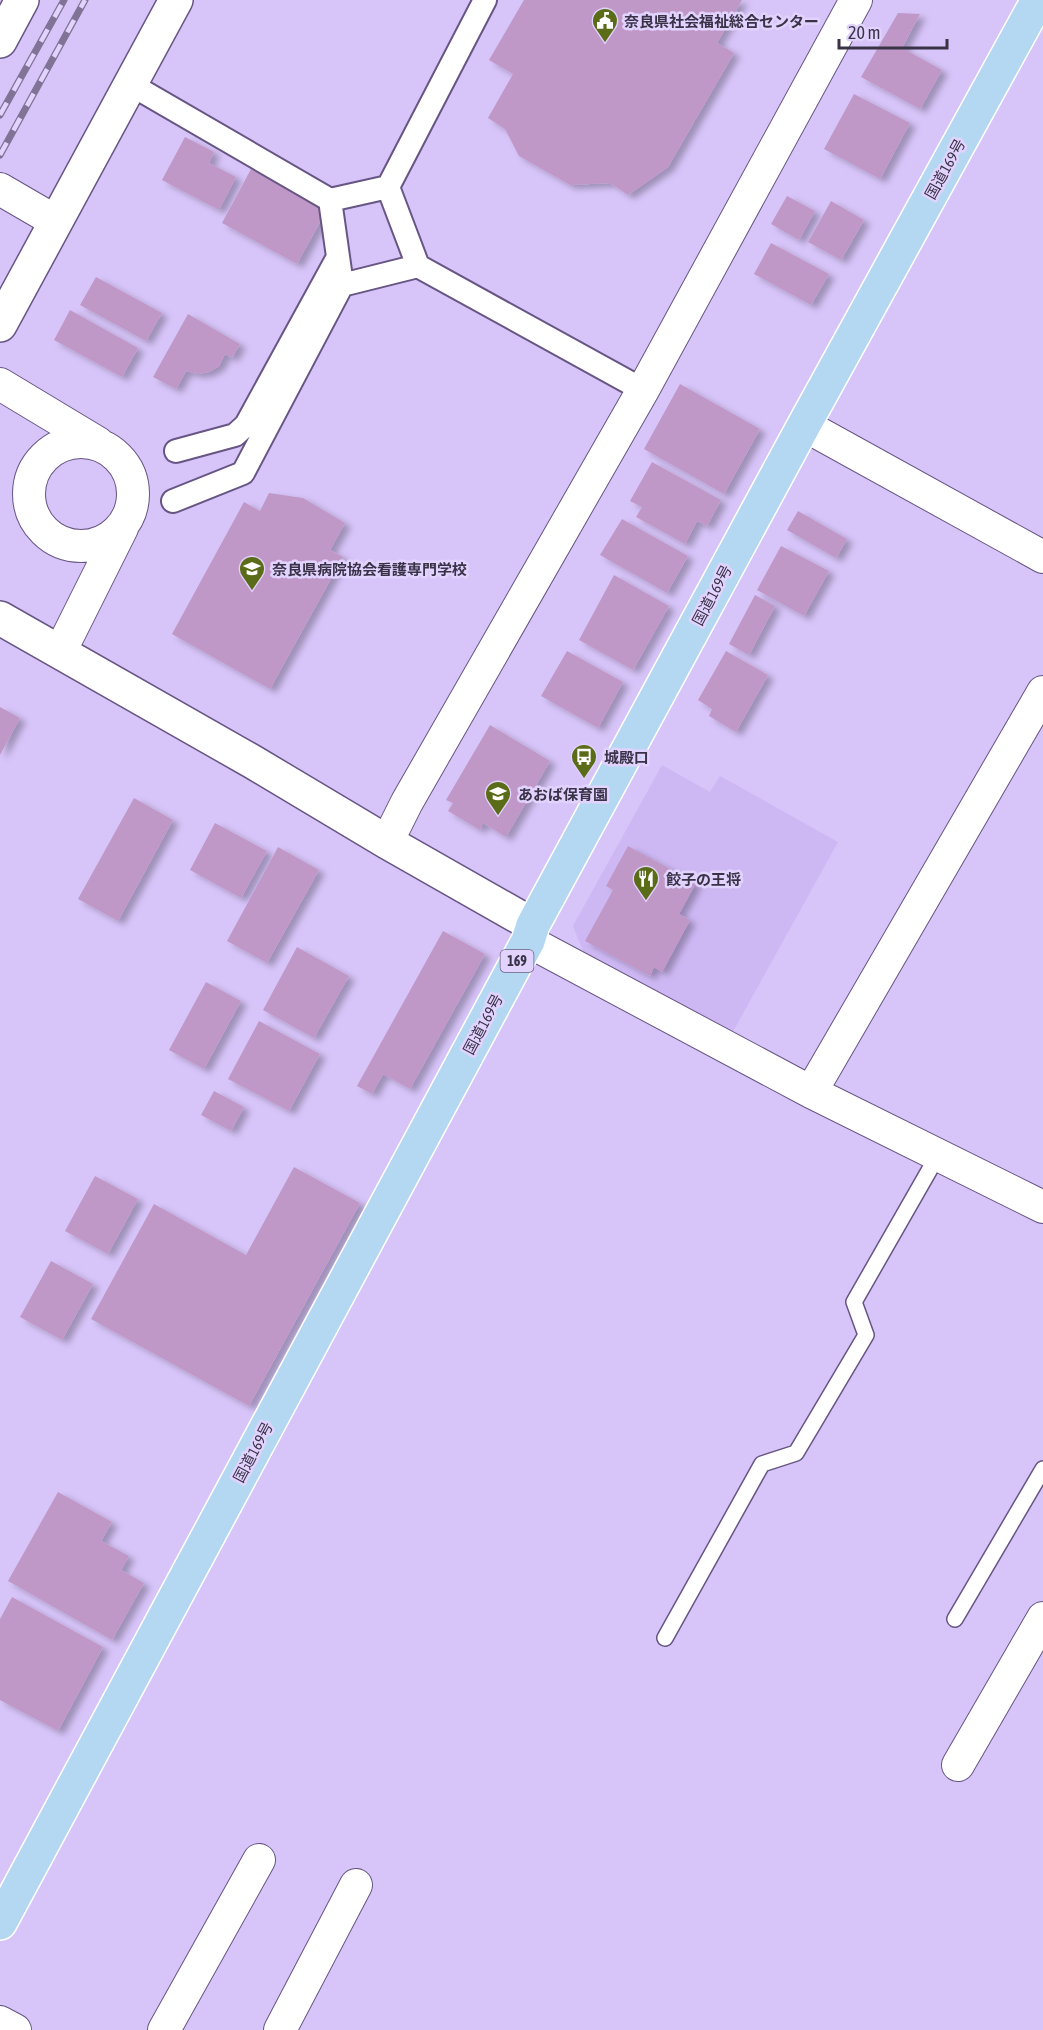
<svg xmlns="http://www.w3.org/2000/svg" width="1043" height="2030" font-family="'Asap Condensed','Noto Sans JP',sans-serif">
  <defs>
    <filter id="shadow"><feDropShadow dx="6" dy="4" stdDeviation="3" flood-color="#0004"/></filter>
  </defs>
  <rect width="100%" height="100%" fill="#d7c4f9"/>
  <path fill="#ceb8f4" d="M 662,765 L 710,792 L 720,776 L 838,842 L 730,1037 L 586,958 L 573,926 Z"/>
  <path fill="#c098c7" filter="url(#shadow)" d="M 524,0 L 742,0 L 717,43 L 734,53 L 668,167 L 628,195 L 610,183 L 570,185 L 519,156 L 505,129 L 488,118 L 513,74 L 489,60 Z
    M 898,13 L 920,14 L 902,48 L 942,70 L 920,109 L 861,77 Z
    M 854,94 L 910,123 L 880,179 L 824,149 Z
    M 185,137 L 214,152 L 209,163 L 236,177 L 219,210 L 162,180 Z
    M 251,169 L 326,211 L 297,264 L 222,223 Z
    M 787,196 L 815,211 L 799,240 L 771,224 Z
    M 831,201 L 864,220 L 841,260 L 808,242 Z
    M 771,243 L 829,274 L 811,305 L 754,274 Z
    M 96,277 L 162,313 L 146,341 L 80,305 Z
    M 70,310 L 138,348 L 122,377 L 54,340 Z
    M 188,314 L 240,344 L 232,358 L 225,354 L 219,366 L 209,372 L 198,374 L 186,371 L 176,389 L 153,377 Z
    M 680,384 L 760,429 L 724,494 L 644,449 Z
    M 652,462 L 721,500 L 707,526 L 697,521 L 685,544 L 636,517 L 642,507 L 630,501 Z
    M 269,493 L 303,498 L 345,523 L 330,550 L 343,557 L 270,689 L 172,634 L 244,502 L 260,511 Z
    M 798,511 L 847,539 L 836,558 L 787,530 Z
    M 622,519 L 688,556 L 667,593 L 600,555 Z
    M 781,546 L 829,571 L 804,616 L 757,590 Z
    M 614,575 L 669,606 L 633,670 L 579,640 Z
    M 755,595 L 775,606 L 749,655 L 729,644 Z
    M 567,651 L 623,682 L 598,728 L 541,696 Z
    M 726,651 L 768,675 L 736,732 L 709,716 L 712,709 L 698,700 Z
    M 0,707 L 20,718 L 0,755 Z
    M 490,725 L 550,761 L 506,837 L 483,823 L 480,830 L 448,811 L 453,803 L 446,800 Z
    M 134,798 L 173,820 L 118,921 L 78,899 Z
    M 215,823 L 267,851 L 241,898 L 190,870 Z
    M 628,846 L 696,883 L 679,914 L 690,920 L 662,972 L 654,967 L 650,976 L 585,941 L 613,890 L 606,886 Z
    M 278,847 L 319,870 L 267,963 L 227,941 Z
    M 443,931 L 485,954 L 410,1089 L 383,1074 L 372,1094 L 357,1086 Z
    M 297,947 L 349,976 L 314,1038 L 263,1010 Z
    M 206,982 L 241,1001 L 204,1069 L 169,1050 Z
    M 259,1021 L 320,1054 L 289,1111 L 228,1079 Z
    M 214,1091 L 244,1107 L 231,1131 L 201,1115 Z
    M 294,1167 L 360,1203 L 249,1406 L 91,1319 L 154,1204 L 246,1255 Z
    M 95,1176 L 138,1199 L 108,1254 L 65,1231 Z
    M 51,1261 L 93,1284 L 62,1340 L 20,1317 Z
    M 58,1492 L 112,1522 L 101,1541 L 129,1556 L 121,1570 L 144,1583 L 112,1640 L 8,1581 Z
    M 12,1597 L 103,1647 L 58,1731 L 0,1700 L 0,1619 Z"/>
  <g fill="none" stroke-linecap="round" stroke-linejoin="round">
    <defs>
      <path id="service" d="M 955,1619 L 1043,1469
        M 665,1638 L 762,1464 L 796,1453 L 866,1335 L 854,1302 L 938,1155"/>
      <path id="pedestrian" d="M 130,84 L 330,200 L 388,187 L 418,266 L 643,390
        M 388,187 L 485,0
        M 330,200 L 342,285 L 418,266
        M 176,451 L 235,435 L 246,425 L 338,257
        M 173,501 L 243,473 L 342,285"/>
      <path id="minor" d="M 0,189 L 55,221
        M 0,384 L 98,443
        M 804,425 L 1043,557
        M29 494a52 52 0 1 1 104 0a52 52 0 1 1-104 0Z
        M 60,652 L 122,528
        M 387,842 L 407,802 L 643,390 L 856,0
        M 528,941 L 811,1092 L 1043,1207
        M 811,1092 L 1043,692
        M 958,1765 L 1043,1618
        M 0,2022 L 15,2030
        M 164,2030 L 259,1860
        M 280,2030 L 356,1885"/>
      <path id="tertiary" d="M 0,41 L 22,0
        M 0,325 L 176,0
        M 0,618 L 253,762 L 387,842 L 533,925"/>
      <path id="trunk" d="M 0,1923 L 528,941 L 533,925 L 804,425 L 1038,0"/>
    </defs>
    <use href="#service" stroke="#675584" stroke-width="18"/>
    <use href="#pedestrian" stroke="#675584" stroke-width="26"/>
    <use href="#minor" stroke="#675584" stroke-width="34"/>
    <use href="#tertiary" stroke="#675584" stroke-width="36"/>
    <use href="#trunk" stroke="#fff" stroke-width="36"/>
    <use href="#service" stroke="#fff" stroke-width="15"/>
    <use href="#pedestrian" stroke="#fff" stroke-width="22"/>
    <use href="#minor" stroke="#fff" stroke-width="32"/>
    <use href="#tertiary" stroke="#fff" stroke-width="33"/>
    <use href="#trunk" stroke="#b4d8f2" stroke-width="33"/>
    <defs>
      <path id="rail" d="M 0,115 L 64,0
        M 0,155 L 85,0"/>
    </defs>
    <use href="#rail" stroke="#807396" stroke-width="7"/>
    <use href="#rail" stroke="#e2d3fe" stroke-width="4.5" stroke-dasharray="14" stroke-linecap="butt"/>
  </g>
  <defs>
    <symbol id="civic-pin" viewBox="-11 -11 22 30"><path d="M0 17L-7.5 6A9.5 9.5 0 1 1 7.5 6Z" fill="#5b6c19" stroke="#e2d3fe"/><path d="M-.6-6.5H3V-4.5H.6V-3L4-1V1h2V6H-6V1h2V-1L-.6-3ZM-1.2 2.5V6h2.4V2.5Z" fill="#fff"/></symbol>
    <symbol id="university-pin" viewBox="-11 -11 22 30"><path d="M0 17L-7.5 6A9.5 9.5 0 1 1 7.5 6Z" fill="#5b6c19" stroke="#e2d3fe"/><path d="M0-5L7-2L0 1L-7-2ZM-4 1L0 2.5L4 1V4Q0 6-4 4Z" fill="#fff"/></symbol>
    <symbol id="bus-pin" viewBox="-11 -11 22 30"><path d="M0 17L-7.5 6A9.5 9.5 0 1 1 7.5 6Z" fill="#5b6c19" stroke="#e2d3fe"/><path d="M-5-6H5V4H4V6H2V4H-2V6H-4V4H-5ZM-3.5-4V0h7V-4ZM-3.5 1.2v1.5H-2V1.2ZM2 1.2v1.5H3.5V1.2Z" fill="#fff"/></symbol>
    <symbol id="school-pin" viewBox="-11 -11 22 30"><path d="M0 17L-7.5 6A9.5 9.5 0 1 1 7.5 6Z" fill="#5b6c19" stroke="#e2d3fe"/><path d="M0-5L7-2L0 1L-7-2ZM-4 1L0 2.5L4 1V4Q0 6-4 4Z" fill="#fff"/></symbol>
    <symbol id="restaurant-pin" viewBox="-11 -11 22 30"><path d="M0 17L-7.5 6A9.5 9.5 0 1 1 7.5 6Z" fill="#5b6c19" stroke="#e2d3fe"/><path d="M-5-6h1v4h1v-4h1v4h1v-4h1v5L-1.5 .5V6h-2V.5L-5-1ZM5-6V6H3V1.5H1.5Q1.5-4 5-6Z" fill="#fff"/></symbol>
  </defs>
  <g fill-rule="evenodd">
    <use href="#civic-pin" x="590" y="6" width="30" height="40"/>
    <use href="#university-pin" x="237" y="554" width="30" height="40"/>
    <use href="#bus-pin" x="569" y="742" width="30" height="40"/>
    <use href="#school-pin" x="483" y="779" width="30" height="40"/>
    <use href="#restaurant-pin" x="631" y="864" width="30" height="40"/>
  </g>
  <g text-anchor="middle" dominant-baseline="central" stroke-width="5" stroke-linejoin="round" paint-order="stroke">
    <rect fill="#e2d3fe" stroke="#6c637f" stroke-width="1.5" x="500.5" y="950" width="33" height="22" rx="4.5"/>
    <g font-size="14" font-weight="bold" fill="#3a3348">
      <text x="517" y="961">169</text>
    </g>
    <g font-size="15" font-weight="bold" fill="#3a3348" stroke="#e2d3fe" text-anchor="start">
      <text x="624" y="21">奈良県社会福祉総合センター</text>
      <text x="272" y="569">奈良県病院協会看護専門学校</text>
      <text x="604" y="757">城殿口</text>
      <text x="518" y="794">あおば保育園</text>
      <text x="666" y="879">餃子の王将</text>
    </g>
    <g font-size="15" fill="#3a3348" stroke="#e2d3fe">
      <text transform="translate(945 169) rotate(-61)">国道169号</text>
      <text transform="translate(712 595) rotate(-62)">国道169号</text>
      <text transform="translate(483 1024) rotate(-62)">国道169号</text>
      <text transform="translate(253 1452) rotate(-62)">国道169号</text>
    </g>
  </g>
  <path d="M839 39v9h108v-9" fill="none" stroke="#3a3348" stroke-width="3"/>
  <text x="848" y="39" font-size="18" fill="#3a3348" stroke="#e2d3fe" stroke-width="4.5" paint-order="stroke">20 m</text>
</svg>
